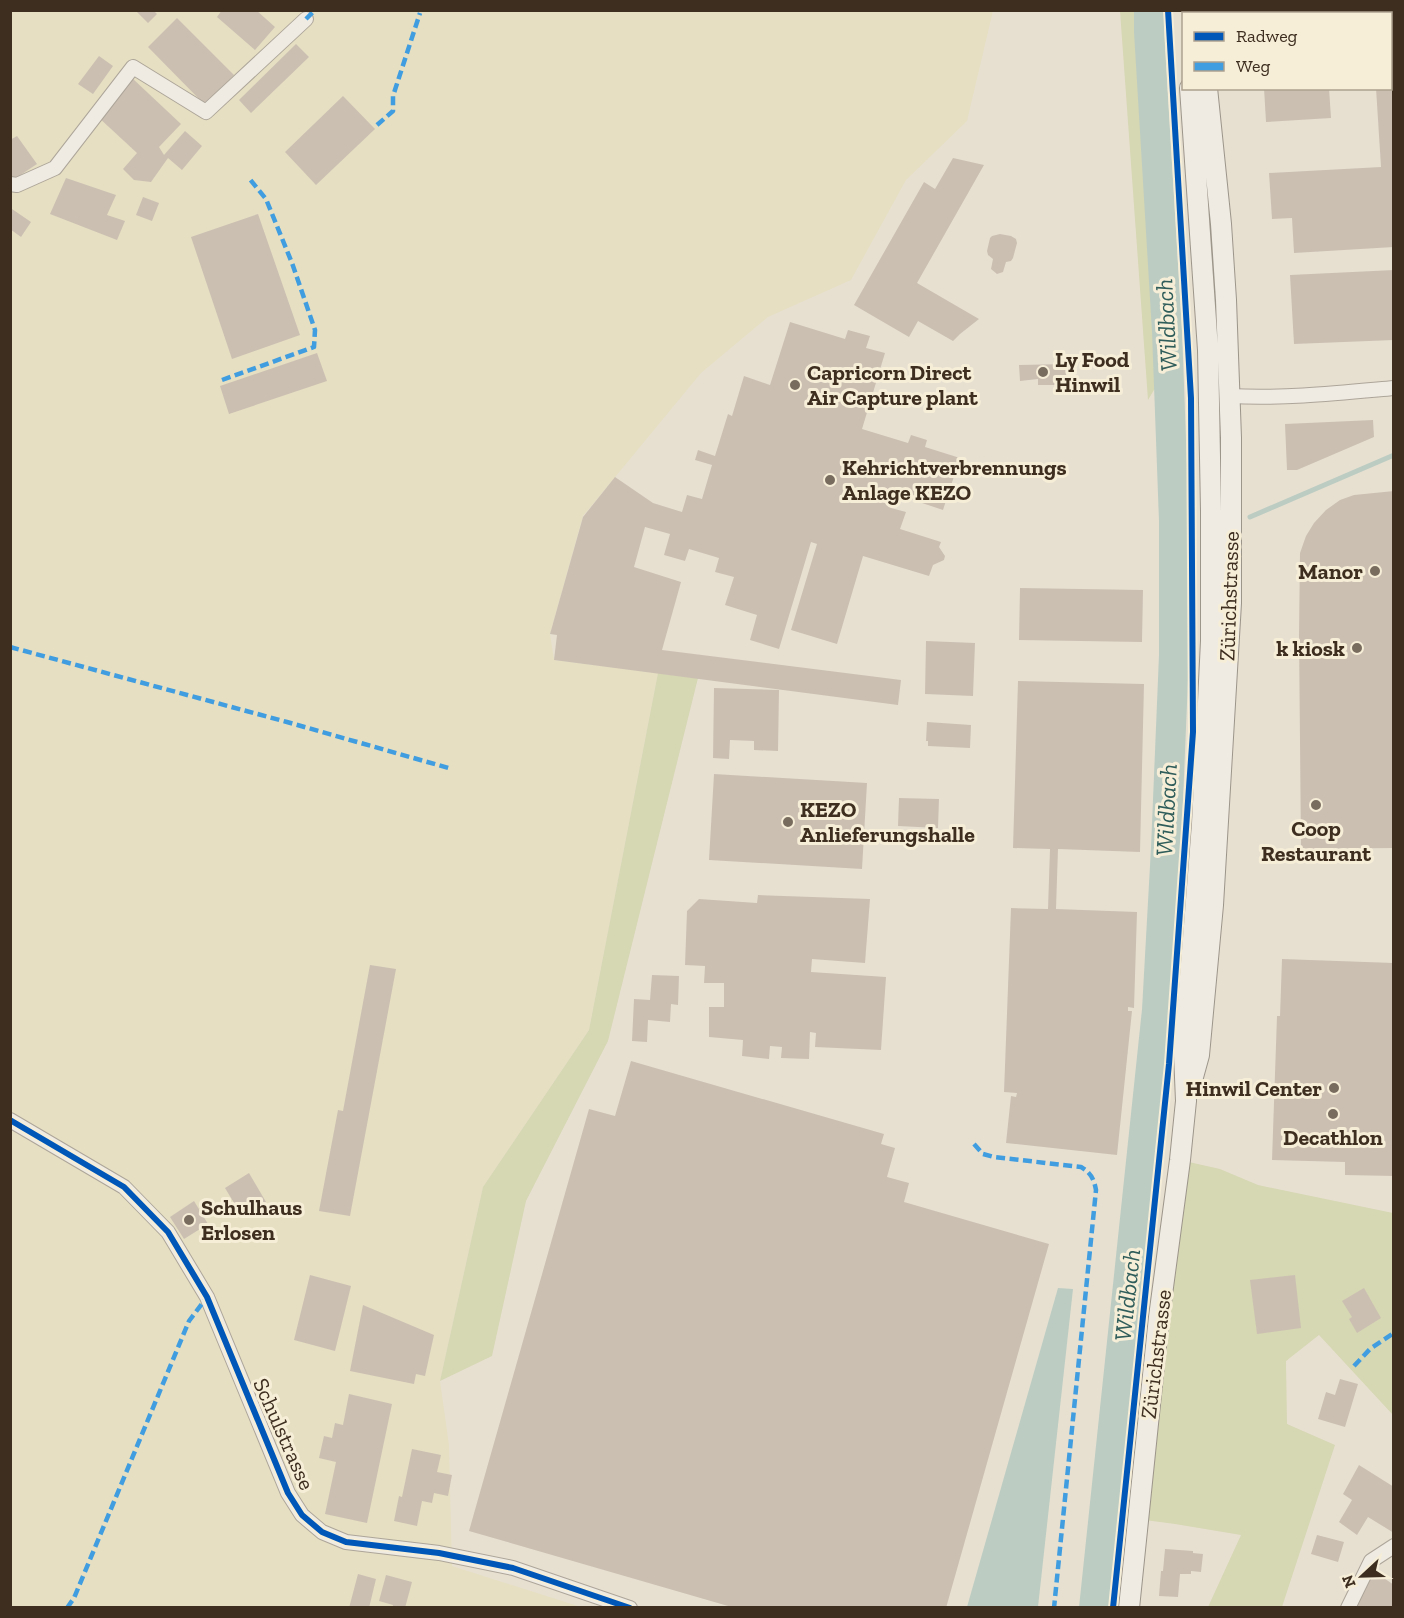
<svg xmlns="http://www.w3.org/2000/svg" width="1404" height="1618" font-family="'Zilla Slab',serif">
  <rect width="100%" height="100%" fill="#e7e0d1"/>
  <path fill="#e6dfc2" d="M 11,11 L 993,11 L 967,121 L 906,180 L 851,280 L 768,317 L 701,373 L 583,516 L 550,634 L 554,660 L 658,673 L 589,1030 L 483,1187 L 440,1381 L 449,1445 L 452,1566 L 581,1607 L 11,1608 Z"/>
  <path fill="#d6d7b3" d="M 1120,11 L 1163,11 L 1180,346 L 1148,400 Z
    M 658,673 L 698,678 L 608,1041 L 526,1201 L 492,1356 L 440,1381 L 483,1187 L 589,1030 Z
    M 1180,1160 L 1220,1169 L 1258,1185 L 1393,1213 L 1393,1415 L 1319,1335 L 1286,1361 L 1287,1424 L 1335,1445 L 1282,1607 L 1208,1607 L 1241,1535 L 1175,1524 L 1137,1519 Z"/>
  <path fill="#bcccc2" d="M 1058,1288 L 1073,1289 L 1038,1607 L 967,1607 Z"/>
  <g fill="none" stroke-linecap="round" stroke-linejoin="round">
    <path stroke="#bcccc2" stroke-width="5" d="M 1250,517 L 1394,455"/>
    <path stroke="#bcccc2" stroke-width="30" d="M 1094,1608 L 1157,1010 L 1166,848 L 1174,655 L 1174,521 L 1167,331 L 1149,31 L 1149,10"/>
  </g>
  <path fill="#cbbfb2" d="M 135,10 L 153,10 L 157,14 L 148,23 Z
    M 222,10 L 256,10 L 275,27 L 255,50 L 217,17 Z
    M 1259,10 L 1324,10 L 1325,14 L 1259,14 Z
    M 1371,10 L 1394,10 L 1394,247 L 1294,253 L 1292,218 L 1272,219 L 1269,173 L 1381,167 L 1376,88 L 1390,88 L 1390,14 L 1372,14 Z
    M 177,18 L 234,75 L 204,104 L 148,47 Z
    M 296,44 L 309,57 L 251,113 L 239,100 Z
    M 99,56 L 113,66 L 93,94 L 78,84 Z
    M 132,78 L 181,124 L 159,147 L 164,155 L 185,131 L 202,146 L 182,170 L 168,158 L 151,182 L 134,180 L 123,169 L 137,153 L 97,116 Z
    M 1264,88 L 1329,88 L 1331,118 L 1266,122 Z
    M 343,96 L 375,129 L 316,185 L 285,152 Z
    M 17,136 L 37,164 L 13,180 L 10,176 L 10,140 Z
    M 953,158 L 984,165 L 917,283 L 979,319 L 960,334 L 953,341 L 918,321 L 909,337 L 854,305 L 924,182 L 935,189 Z
    M 66,178 L 116,195 L 107,215 L 125,221 L 117,240 L 50,214 Z
    M 143,197 L 159,203 L 152,221 L 136,215 Z
    M 12,209 L 31,222 L 21,237 L 10,229 L 10,211 Z
    M 258,214 L 300,335 L 232,359 L 191,237 Z
    M 1000,234 L 1011,236 L 1016,239 L 1017,243 L 1013,258 L 1011,261 L 1006,262 L 1003,272 L 997,274 L 991,269 L 993,259 L 988,255 L 987,251 L 990,238 L 992,236 Z
    M 1394,270 L 1394,340 L 1294,344 L 1290,275 Z
    M 790,322 L 845,339 L 848,330 L 870,336 L 866,348 L 885,353 L 862,429 L 908,443 L 911,435 L 927,440 L 925,447 L 960,458 L 943,510 L 895,494 L 891,508 L 906,512 L 900,529 L 941,542 L 939,547 L 945,556 L 944,560 L 933,565 L 929,576 L 863,556 L 837,644 L 791,630 L 817,544 L 811,542 L 779,649 L 750,640 L 757,615 L 725,605 L 734,577 L 715,572 L 719,558 L 689,549 L 685,561 L 664,555 L 670,534 L 645,527 L 634,567 L 681,582 L 662,650 L 901,680 L 898,705 L 554,660 L 557,635 L 550,634 L 583,517 L 615,477 L 653,503 L 682,512 L 687,495 L 702,499 L 712,465 L 695,460 L 698,450 L 715,456 L 728,414 L 732,416 L 744,376 L 770,385 Z
    M 317,353 L 327,381 L 229,414 L 220,386 Z
    M 1066,364 L 1066,378 L 1061,378 L 1061,385 L 1038,385 L 1038,379 L 1020,381 L 1019,365 Z
    M 1373,420 L 1374,437 L 1297,470 L 1287,470 L 1285,424 Z
    M 1394,491 L 1394,848 L 1301,849 L 1299,635 L 1300,553 L 1306,536 L 1314,523 L 1326,510 L 1340,500 L 1354,495 Z
    M 1020,588 L 1143,590 L 1142,642 L 1019,640 Z
    M 926,641 L 975,643 L 973,696 L 925,694 Z
    M 1018,681 L 1144,684 L 1140,852 L 1058,849 L 1056,909 L 1137,912 L 1134,1008 L 1128,1007 L 1128,1011 L 1132,1011 L 1117,1155 L 1006,1143 L 1011,1096 L 1016,1097 L 1017,1093 L 1004,1092 L 1011,908 L 1048,909 L 1050,849 L 1013,848 Z
    M 714,688 L 779,690 L 778,751 L 754,750 L 754,741 L 730,740 L 729,759 L 713,758 Z
    M 927,722 L 971,725 L 970,748 L 928,746 L 928,741 L 926,741 Z
    M 714,774 L 867,783 L 862,869 L 709,860 Z
    M 899,798 L 939,799 L 938,828 L 898,826 Z
    M 758,895 L 870,899 L 865,963 L 812,959 L 811,972 L 886,977 L 881,1050 L 815,1047 L 816,1033 L 810,1032 L 809,1059 L 781,1058 L 782,1047 L 770,1046 L 769,1059 L 742,1056 L 743,1040 L 709,1037 L 709,1007 L 724,1007 L 724,983 L 704,983 L 705,966 L 685,965 L 687,911 L 699,899 L 757,903 Z
    M 1282,959 L 1394,963 L 1394,1176 L 1345,1175 L 1345,1162 L 1272,1160 L 1277,1016 L 1280,1016 Z
    M 370,965 L 396,969 L 350,1216 L 319,1211 L 338,1110 L 343,1111 Z
    M 652,975 L 679,976 L 678,1005 L 671,1004 L 670,1022 L 648,1020 L 647,1042 L 632,1041 L 634,999 L 650,1000 Z
    M 631,1061 L 884,1134 L 881,1144 L 895,1148 L 887,1177 L 909,1183 L 904,1202 L 1049,1244 L 946,1608 L 735,1608 L 469,1531 L 589,1109 L 615,1116 Z
    M 249,1173 L 266,1202 L 242,1216 L 225,1188 Z
    M 194,1201 L 208,1224 L 184,1239 L 170,1217 Z
    M 310,1275 L 351,1286 L 335,1351 L 294,1340 Z
    M 1295,1275 L 1301,1328 L 1257,1334 L 1250,1280 Z
    M 1364,1288 L 1381,1318 L 1357,1333 L 1349,1319 L 1352,1317 L 1342,1301 Z
    M 363,1305 L 434,1335 L 425,1376 L 416,1374 L 414,1384 L 350,1371 Z
    M 1340,1379 L 1358,1384 L 1345,1427 L 1318,1419 L 1326,1392 L 1335,1395 Z
    M 349,1394 L 392,1404 L 367,1523 L 325,1514 L 336,1462 L 319,1458 L 324,1436 L 332,1438 L 335,1423 L 343,1425 Z
    M 412,1449 L 441,1455 L 437,1472 L 452,1475 L 448,1496 L 434,1493 L 432,1503 L 422,1501 L 417,1526 L 394,1521 L 399,1496 L 402,1497 Z
    M 1359,1465 L 1394,1487 L 1394,1533 L 1368,1517 L 1357,1535 L 1339,1522 L 1352,1500 L 1343,1494 Z
    M 1317,1535 L 1344,1542 L 1338,1562 L 1311,1554 Z
    M 1165,1549 L 1193,1551 L 1193,1553 L 1203,1554 L 1201,1572 L 1191,1571 L 1191,1574 L 1180,1574 L 1178,1597 L 1159,1596 L 1161,1571 L 1163,1571 Z
    M 1375,1572 L 1394,1585 L 1394,1608 L 1354,1608 L 1360,1591 Z
    M 358,1574 L 376,1579 L 369,1608 L 349,1608 Z
    M 386,1575 L 412,1582 L 405,1608 L 392,1608 L 393,1605 L 379,1601 Z"/>
  <g fill="none" stroke-linecap="round" stroke-linejoin="round">
    <defs>
      <path id="minor" d="M 10,184 L 17,185 L 55,168 L 133,67 L 206,112 L 306,19
        M 1230,396 C 1284,399 1339,393 1394,388
        M 10,1120 L 124,1187 L 168,1232 L 207,1297 L 288,1493 L 302,1515 L 322,1532 L 346,1542 L 439,1553 L 513,1568 L 630,1608
        M 1348,1608 L 1371,1561 L 1394,1546"/>
      <path id="secondary" d="M 1194,10 L 1195,14
        M 1191,1084 L 1199,1055 L 1213,905 L 1231,603 L 1231,438 L 1226,300 L 1221,224 L 1207,88
        M 1129,1608 L 1159,1317 L 1180,1160 L 1186,1101 L 1184,1053 L 1202,824 L 1211,641 L 1211,511 L 1208,350 L 1190,88"/>
    </defs>
    <use href="#minor" stroke="#ada599" stroke-width="16"/>
    <use href="#secondary" stroke="#9c958a" stroke-width="22"/>
    <use href="#minor" stroke="#efebe3" stroke-width="14"/>
    <use href="#secondary" stroke="#efebe3" stroke-width="20"/>
    <path stroke="#3f9de0" stroke-width="4.5" stroke-dasharray="9 4.5" stroke-linecap="butt" d="M 306,19 L 315,10
      M 377,125 L 393,111 L 393,96 L 420,13
      M 222,380 L 314,347 L 315,330 L 292,263 L 266,199 L 248,177
      M 10,647 L 287,722 L 452,769
      M 974,1144 L 983,1154 L 994,1157 L 1081,1167 C 1091,1173 1094,1179 1096,1190 L 1054,1608
      M 1354,1366 L 1370,1349 L 1394,1333
      M 67,1608 L 74,1598 L 189,1321 L 207,1297"/>
    <defs>
      <path id="cycleway" d="M 10,1120 L 124,1187 L 168,1232 L 207,1297 L 288,1493 L 302,1515 L 322,1532 L 346,1542 L 439,1553 L 513,1568 L 630,1608
        M 1113,1608 L 1169,1064 L 1193,732 L 1191,398 L 1168,10"/>
    </defs>
    <use href="#cycleway" stroke="#f7eed8" stroke-width="10"/>
    <use href="#cycleway" stroke="#0057b8" stroke-width="6"/>
  </g>
  <g fill="#786c5e" stroke="#f7eed8" stroke-width="2">
    <circle cx="1043" cy="372" r="6"/>
    <circle cx="795" cy="385" r="6"/>
    <circle cx="830" cy="480" r="6"/>
    <circle cx="1375" cy="571" r="6"/>
    <circle cx="1357" cy="648" r="6"/>
    <circle cx="1316" cy="805" r="6"/>
    <circle cx="788" cy="822" r="6"/>
    <circle cx="1334" cy="1088" r="6"/>
    <circle cx="1333" cy="1114" r="6"/>
    <circle cx="189" cy="1220" r="6"/>
  </g>
  <g text-anchor="middle" dominant-baseline="central" stroke-width="6" stroke-linejoin="round" paint-order="stroke">
    <g font-size="22" font-weight="bold" fill="#3d2e20" stroke="#f7eed8" text-anchor="start">
      <text x="1055" y="359">Ly Food<tspan x="1055" dy="25">Hinwil</tspan></text>
      <text x="807" y="372">Capricorn Direct<tspan x="807" dy="25">Air Capture plant</tspan></text>
      <text x="842" y="467">Kehrichtverbrennungs<tspan x="842" dy="25">Anlage KEZO</tspan></text>
      <text x="1363" y="571" text-anchor="end">Manor</text>
      <text x="1345" y="648" text-anchor="end">k kiosk</text>
      <text x="800" y="809">KEZO<tspan x="800" dy="25">Anlieferungshalle</tspan></text>
      <text x="1316" y="828" text-anchor="middle">Coop<tspan x="1316" dy="25">Restaurant</tspan></text>
      <text x="1322" y="1088" text-anchor="end">Hinwil Center</text>
      <text x="1333" y="1137" text-anchor="middle">Decathlon</text>
      <text x="201" y="1207">Schulhaus<tspan x="201" dy="25">Erlosen</tspan></text>
    </g>
    <g font-size="22" fill="#3d2e20" stroke="#f7eed8">
      <text transform="translate(1229 596) rotate(-88)">Zürichstrasse</text>
      <text transform="translate(1156 1354) rotate(-83)">Zürichstrasse</text>
      <text transform="translate(284 1434) rotate(66)">Schulstrasse</text>
    </g>
    <g font-size="24" font-style="italic" fill="#2f5d5a" stroke="#f7eed8">
      <text transform="translate(1166 325) rotate(-93)">Wildbach</text>
      <text transform="translate(1166 810) rotate(-87)">Wildbach</text>
      <text transform="translate(1127 1295) rotate(-84)">Wildbach</text>
    </g>
  </g>
  <rect width="1404" height="1618" fill="none" stroke="#3d2e20" stroke-width="24"/>
  <rect x="1182" y="12" width="210" height="78" fill="#f7eed8" stroke="#ada18e" stroke-width="1.5"/>
  <rect x="1194" y="32" width="30" height="9" fill="#0057b8" stroke="#ada18e" stroke-width="1.5"/>
  <text x="1236" y="42" font-size="18" fill="#3d2e20">Radweg</text>
  <rect x="1194" y="62" width="30" height="9" fill="#3f9de0" stroke="#ada18e" stroke-width="1.5"/>
  <text x="1236" y="72" font-size="18" fill="#3d2e20">Weg</text>
  <g transform="translate(1362 1576) rotate(248)" stroke="#f7eed8" stroke-width="4.5" paint-order="stroke">
  <path d="M0-4.5L10 22L0 15L-10 22Z" fill="#3d2e20"/>
  <text y="-9" font-size="16" font-weight="bold" text-anchor="middle" fill="#3d2e20">N</text>
  </g>
</svg>
